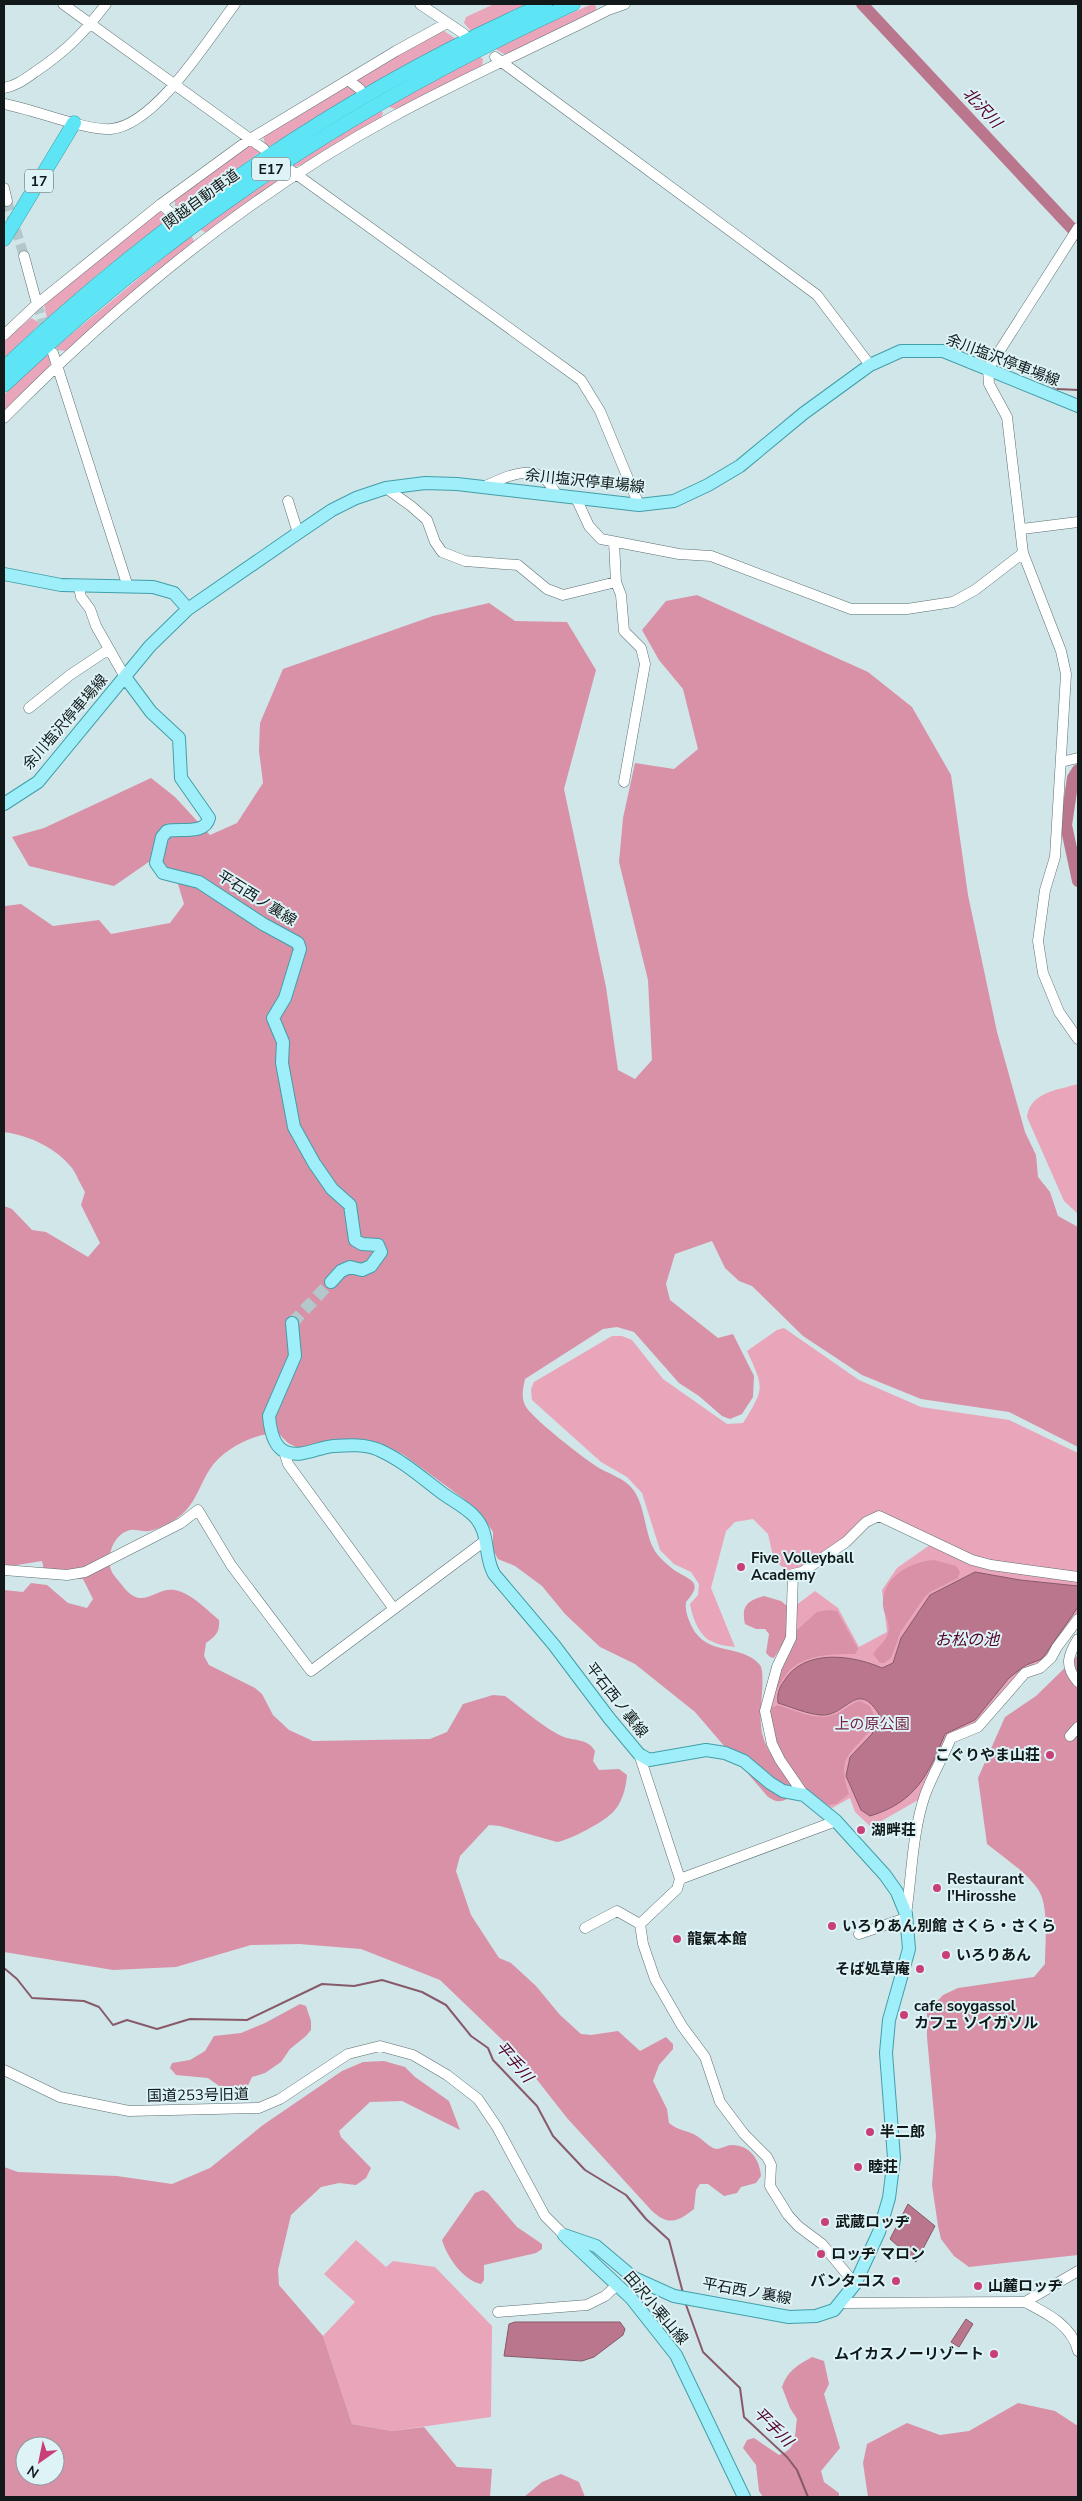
<svg xmlns="http://www.w3.org/2000/svg" width="1082" height="2501" font-family="'Nunito Sans','Noto Sans JP',sans-serif">
  <rect width="100%" height="100%" fill="#d1e6e9"/>
  <path fill="#e9a5ba" d="M 494,4 L 527,4 L 471,31 L 464,23 L 466,17 Z
    M 592,4 L 596,6 L 596,11 L 508,54 L 504,54 L 494,48 Z
    M 439,31 L 444,31 L 456,39 L 365,88 L 358,83 L 358,79 Z
    M 479,56 L 483,59 L 482,66 L 398,110 L 387,106 Z
    M 348,84 L 358,92 L 268,147 L 265,144 L 263,136 Z
    M 380,109 L 383,113 L 380,120 L 302,165 L 294,167 L 291,165 Z
    M 249,144 L 260,152 L 178,211 L 175,206 L 175,198 Z
    M 283,170 L 287,178 L 207,233 L 199,229 Z
    M 159,211 L 170,217 L 98,274 L 47,319 L 44,304 Z
    M 191,235 L 195,243 L 66,351 L 58,350 L 56,347 Z
    M 31,318 L 38,322 L 39,325 L 4,358 L 4,341 Z
    M 48,353 L 51,366 L 4,411 L 4,395 Z
    M 1078,1084 L 1078,1214 L 1064,1201 L 1027,1117 C 1030,1092 1058,1090 1078,1084 Z
    M 784,1328 L 859,1380 L 921,1407 L 1009,1420 L 1078,1453 L 1078,1619 L 1051,1658 L 1025,1673 L 978,1727 L 951,1738 L 925,1796 L 871,1827 L 855,1812 L 850,1798 L 832,1808 L 821,1806 L 804,1795 L 766,1723 L 791,1609 L 815,1591 L 838,1608 L 859,1647 L 887,1632 L 882,1590 L 897,1568 L 934,1542 L 879,1516 L 793,1574 L 774,1561 L 768,1534 L 753,1519 L 735,1522 L 726,1531 L 711,1588 L 735,1647 C 727,1646 718,1645 711,1641 C 699,1636 692,1616 690,1604 L 698,1595 L 699,1584 L 691,1572 L 674,1564 L 660,1550 L 642,1493 L 627,1477 L 601,1462 L 532,1400 L 531,1389 L 534,1382 L 612,1336 L 622,1336 L 632,1340 L 663,1379 L 727,1424 L 743,1423 C 765,1388 764,1388 747,1351 L 777,1330 Z
    M 356,2240 L 386,2267 L 393,2261 L 435,2267 L 492,2326 L 491,2417 L 392,2431 L 352,2424 L 323,2336 L 355,2302 L 324,2274 Z"/>
  <path fill="#d891a7" fill-rule="evenodd" d="M 697,595 L 868,672 L 912,707 L 951,775 L 968,895 L 997,1032 L 1025,1132 L 1036,1155 L 1038,1177 L 1050,1192 L 1058,1216 L 1078,1227 L 1078,1447 L 1009,1412 L 921,1399 L 862,1375 L 803,1336 L 752,1286 L 739,1281 L 725,1268 L 712,1241 L 675,1254 L 666,1284 L 670,1300 L 718,1338 L 733,1334 L 754,1376 L 753,1397 L 742,1414 L 730,1419 L 722,1416 L 699,1396 L 679,1383 L 634,1332 L 617,1327 L 603,1329 L 525,1379 C 523,1388 521,1397 525,1405 C 531,1418 587,1461 601,1469 C 610,1474 624,1479 631,1487 C 647,1505 643,1535 657,1554 C 661,1559 669,1566 674,1570 C 689,1580 705,1581 686,1602 C 685,1612 688,1618 692,1627 C 707,1657 742,1643 760,1665 C 766,1673 759,1711 761,1725 C 762,1749 781,1765 792,1786 L 789,1798 C 780,1803 776,1802 768,1797 L 695,1712 L 635,1664 L 600,1647 L 565,1614 L 542,1586 L 515,1566 L 498,1559 L 493,1550 L 493,1532 L 487,1523 L 464,1499 L 404,1455 L 382,1444 L 364,1439 L 327,1441 L 298,1448 L 288,1443 L 278,1433 C 255,1433 223,1449 210,1469 C 199,1486 196,1503 180,1516 C 172,1522 159,1529 149,1531 C 143,1532 136,1529 130,1530 C 114,1534 106,1555 111,1570 C 113,1575 119,1581 122,1585 C 144,1615 155,1583 179,1591 C 194,1596 207,1610 219,1620 C 220,1632 216,1636 206,1643 L 204,1656 L 209,1665 L 255,1688 L 262,1694 L 273,1715 L 289,1730 L 313,1741 L 430,1739 L 447,1732 L 463,1704 L 493,1695 L 505,1696 C 520,1707 548,1731 564,1737 C 576,1741 588,1739 595,1751 L 593,1761 L 599,1770 L 619,1769 L 627,1775 C 626,1787 623,1801 614,1811 C 606,1821 570,1840 557,1842 L 500,1826 L 489,1825 L 460,1856 L 456,1871 L 471,1915 L 499,1958 L 511,1963 L 536,1986 L 560,2015 L 581,2034 L 591,2035 L 618,2031 L 640,2051 L 666,2037 L 673,2044 L 673,2049 L 659,2065 L 653,2081 L 667,2109 L 669,2123 C 678,2131 687,2130 697,2136 C 702,2139 707,2145 713,2148 C 720,2151 725,2145 732,2145 C 750,2145 760,2160 761,2176 L 756,2183 L 741,2187 L 737,2193 L 724,2196 L 708,2184 L 700,2184 L 696,2190 L 694,2209 C 678,2222 668,2226 652,2211 L 567,2118 L 516,2053 L 440,1980 L 361,1949 L 299,1944 L 251,1945 L 176,1967 L 113,1970 L 4,1952 L 4,1590 L 23,1592 L 31,1583 L 47,1585 L 68,1603 L 87,1608 L 93,1599 L 83,1579 L 46,1579 L 42,1561 L 11,1566 L 4,1569 L 4,1206 L 12,1209 L 32,1230 L 46,1232 L 88,1257 L 100,1243 L 81,1205 L 85,1192 C 80,1184 77,1175 72,1168 C 55,1147 30,1136 4,1132 L 4,913 L 5,906 L 21,904 L 53,926 L 99,920 L 111,934 L 170,923 L 184,904 L 178,884 L 153,859 L 114,886 L 29,866 L 12,837 L 44,828 L 151,778 L 175,797 L 210,835 L 237,823 L 263,783 L 259,751 L 260,723 L 283,669 L 433,616 L 489,603 L 515,621 L 567,622 L 596,670 L 564,789 L 606,987 L 618,1070 L 635,1079 L 652,1060 L 648,980 L 619,862 L 623,818 L 635,763 L 674,769 L 698,749 L 683,689 L 659,660 L 642,630 L 666,601 Z
    M 934,1560 L 956,1566 L 960,1572 L 958,1578 L 930,1592 L 924,1598 L 901,1631 L 891,1658 L 884,1663 L 880,1663 L 873,1654 C 877,1647 886,1642 888,1633 C 891,1623 884,1615 883,1606 C 881,1578 909,1562 934,1560 Z
    M 764,1596 L 781,1601 L 787,1606 L 786,1639 L 774,1658 L 770,1657 L 766,1653 L 769,1634 L 765,1629 L 756,1629 L 745,1624 C 741,1606 747,1601 764,1596 Z
    M 829,1610 L 837,1611 L 858,1649 L 855,1654 C 832,1654 800,1654 785,1676 C 781,1681 779,1688 774,1693 L 781,1669 L 796,1639 L 797,1630 L 817,1612 Z
    M 1078,1655 L 1078,2255 L 969,2267 L 954,2256 L 941,2239 L 938,2226 L 932,2185 L 936,2136 L 927,2037 L 927,2012 L 943,1995 L 958,1988 L 1034,1977 L 1045,1964 C 1045,1945 1049,1907 1039,1891 C 1027,1872 1004,1858 987,1844 L 978,1778 L 1005,1717 L 1036,1696 Z
    M 860,1701 L 870,1706 L 876,1720 C 859,1753 833,1750 849,1794 L 836,1804 L 829,1805 C 822,1802 815,1798 809,1793 C 793,1781 763,1728 771,1708 L 778,1705 C 796,1711 818,1722 836,1714 C 846,1710 850,1703 860,1701 Z
    M 300,2004 L 306,2006 L 311,2021 L 311,2030 L 306,2036 L 290,2049 L 281,2062 L 265,2073 L 252,2077 L 242,2098 L 233,2096 L 208,2078 L 176,2075 L 170,2068 L 172,2063 L 190,2060 L 205,2051 L 214,2036 L 241,2033 L 265,2023 Z
    M 384,2061 L 405,2067 L 415,2077 L 449,2101 L 460,2130 L 402,2101 L 370,2102 L 339,2131 L 341,2137 L 371,2168 L 366,2178 L 356,2185 L 339,2183 L 321,2187 L 291,2215 L 278,2270 L 279,2285 L 323,2336 L 352,2424 L 392,2431 L 424,2427 L 457,2467 L 492,2469 L 490,2497 L 4,2497 L 4,2167 L 18,2172 L 117,2176 L 172,2184 L 210,2168 L 263,2125 L 342,2071 L 363,2062 ZM 25,2446 L 55,2446 L 55,2476 L 25,2476 Z
    M 483,2190 L 488,2193 L 517,2227 L 542,2244 L 542,2249 L 536,2253 L 484,2265 L 484,2280 L 481,2284 C 463,2280 447,2257 442,2240 L 475,2193 Z
    M 812,2357 L 824,2361 L 829,2384 L 824,2394 L 840,2448 L 821,2471 L 824,2482 L 839,2493 L 839,2497 L 763,2497 L 759,2491 L 756,2465 L 743,2448 L 747,2440 L 754,2438 L 779,2455 C 798,2448 794,2437 797,2419 L 790,2408 L 782,2387 C 787,2371 798,2365 812,2357 Z
    M 1018,2403 L 1055,2411 L 1078,2426 L 1078,2497 L 868,2497 L 863,2463 L 867,2444 L 907,2423 L 940,2435 L 969,2431 Z
    M 561,2474 L 579,2482 L 585,2497 L 524,2497 L 542,2482 Z"/>
  <path fill="#ba768c" stroke="#875a6a" d="M 975,1572 L 1020,1580 L 1078,1586 L 1078,1607 L 1042,1659 L 1026,1665 L 1009,1678 L 975,1720 L 945,1734 C 928,1775 916,1802 870,1816 L 861,1810 L 846,1776 L 850,1757 L 872,1734 L 880,1716 C 857,1677 847,1717 821,1715 C 807,1714 791,1707 778,1703 C 777,1694 779,1688 784,1681 C 804,1648 853,1655 882,1668 L 893,1663 L 901,1638 L 930,1595 Z
    M 908,2204 L 935,2226 L 916,2262 L 890,2239 Z
    M 966,2319 L 973,2324 L 959,2347 L 951,2342 Z
    M 515,2322 L 620,2322 L 625,2329 L 623,2335 L 594,2357 L 582,2361 L 504,2356 L 509,2324 Z"/>
  <g fill="none" stroke-linecap="round" stroke-linejoin="round">
    <path stroke="#875a6a" stroke-width="2" d="M 1013,367 L 1058,389 L 1078,390
      M 4,1968 L 17,1979 L 32,1998 L 84,2001 L 99,2007 L 113,2025 L 127,2020 L 157,2029 L 190,2019 L 247,2020 L 322,1984 L 354,1986 L 382,1980 L 422,1992 L 446,2005 L 471,2036 L 488,2048 L 493,2060 L 537,2106 L 553,2136 L 585,2170 L 626,2195 L 646,2219 L 669,2240 L 683,2293
      M 685,2302 L 703,2352 L 740,2388 L 744,2417 L 787,2457 L 797,2470 L 808,2497"/>
    <path stroke="#ba768c" stroke-width="12" d="M 862,4 L 1078,235
      M 1078,770 L 1073,778 L 1066,825 L 1078,881"/>
    <path stroke="#b4c7ca" stroke-width="10" stroke-dasharray="10 5" stroke-linecap="butt" d="M 7,201 L 24,256
      M 37,304 L 47,335"/>
    <path stroke="#b4c7ca" stroke-width="12" stroke-dasharray="12 6" stroke-linecap="butt" d="M 292,1323 L 331,1282"/>
    <defs>
      <path id="minor" d="M 63,4 L 264,149
        M 420,4 L 464,34
        M 495,57 L 817,295 L 870,365
        M 348,80 L 360,89
        M 4,88 C 16,86 25,79 35,72 C 65,52 84,33 106,4
        M 4,104 C 33,109 86,131 111,129 C 156,125 209,38 235,4
        M 289,169 L 581,380 L 600,411 L 639,505
        M 4,188 L 7,201
        M 161,204 L 172,214
        M 1078,228 L 988,369 L 989,384 L 1007,417 L 1023,553 L 1061,651 L 1066,674 L 1055,857 L 1045,890 L 1038,941 L 1043,973 L 1059,1012 L 1078,1039
        M 24,256 L 37,304
        M 4,335 L 37,304 L 161,204 L 250,139 L 396,51 L 447,23
        M 53,353 L 128,587
        M 4,418 C 118,303 251,193 394,116 C 464,78 537,46 608,10 L 625,4
        M 483,487 C 511,475 540,458 557,496
        M 386,488 L 411,506 L 427,520 L 435,542 L 442,552 L 465,561 L 518,565 L 547,589 L 563,595 L 616,582
        M 576,498 L 589,526 L 601,539 L 679,554 L 711,556 L 851,609 L 907,609 L 953,602 L 975,590 L 1023,553
        M 288,501 L 298,533
        M 1022,529 L 1078,522
        M 614,542 L 616,582 L 621,595 L 624,631 L 641,648 L 645,664 L 624,782
        M 79,587 L 81,597 L 90,609 L 96,626 L 125,677
        M 29,708 L 70,675 L 109,649
        M 1061,762 L 1078,758
        M 284,1451 L 288,1464 L 394,1609
        M 4,1570 L 67,1575 L 85,1572 L 181,1523 L 198,1510 L 231,1565 L 311,1671 L 486,1540
        M 1078,1639 C 1068,1655 1064,1666 1078,1682
        M 1070,1736 L 1078,1727
        M 639,1754 L 680,1879 L 677,1889 L 640,1924 L 643,1944 L 655,1979 L 682,2026 L 705,2057 L 720,2102 L 744,2134 L 767,2157 L 771,2165 L 770,2186 L 788,2215 L 798,2226 L 822,2244 L 855,2284
        M 804,1795 L 780,1760 L 772,1744 L 765,1711 L 777,1667 L 791,1638 L 793,1574 L 802,1572 L 846,1542 L 866,1522 L 879,1516 L 972,1560 L 991,1565 L 1078,1577
        M 680,1879 L 836,1821
        M 906,1914 C 912,1875 912,1833 925,1795 C 932,1776 943,1757 951,1738 L 978,1727 L 1025,1673 L 1040,1668 L 1051,1658 L 1057,1647 L 1078,1619
        M 585,1928 L 617,1911 L 640,1924
        M 859,1934 L 906,1918
        M 4,2070 L 60,2097 L 129,2111 L 259,2108 L 280,2099 L 348,2054 L 380,2046 L 413,2055 L 447,2075 L 478,2099 L 497,2127 L 545,2216 L 564,2235
        M 1025,2302 C 1046,2313 1072,2325 1078,2351
        M 841,2303 L 1025,2302 L 1078,2271
        M 498,2312 L 587,2305 L 605,2296 L 617,2285"/>
      <path id="major" d="M 4,574 L 61,585 L 153,587 L 174,593 L 188,609
        M 125,677 L 151,712 L 179,738 L 181,778 L 209,818 C 205,835 181,828 167,831 L 162,837 L 156,863 L 163,873 L 199,882 L 263,924 L 298,943 L 300,949 L 285,998 L 273,1018 L 283,1042 L 282,1063 L 294,1127 L 314,1163 L 332,1189 L 350,1205 L 355,1240 L 362,1244 L 378,1245 L 381,1252 L 371,1266 L 362,1270 L 350,1267 L 341,1271 L 331,1282
        M 4,804 L 38,782 L 150,646 L 188,609 L 298,533 L 332,510 L 356,498 L 386,488 L 425,483 L 457,484 L 639,505 L 674,501 L 708,485 L 740,466 L 804,413 L 870,365 L 901,351 L 943,351 L 1078,406
        M 292,1323 L 295,1356 L 269,1416 C 270,1428 273,1447 286,1452 C 302,1458 318,1447 334,1446 C 349,1445 366,1444 379,1450 C 402,1460 422,1478 442,1493 C 452,1500 465,1507 473,1515 C 491,1532 483,1555 494,1574 L 554,1645 L 609,1718 L 639,1754 L 649,1760 L 706,1750 L 725,1753 L 744,1761 L 770,1783 L 783,1791 L 804,1795 L 836,1821 L 885,1875 L 897,1892 L 906,1914 L 909,1949 L 889,2020 L 886,2053 L 894,2158 L 889,2198 L 879,2232 L 855,2284 L 834,2310 L 816,2316 L 789,2317 L 674,2296 L 634,2278 L 596,2246 L 564,2235
        M 567,2238 L 631,2298 L 676,2355 L 744,2497"/>
      <path id="highway" d="M 4,239 L 74,123
        M 4,368 C 162,218 345,92 545,4
        M 4,385 C 177,221 357,103 573,4"/>
    </defs>
    <use href="#minor" stroke="#5d7072" stroke-width="11"/>
    <use href="#major" stroke="#429ea8" stroke-width="14"/>
    <use href="#highway" stroke="#429ea8" stroke-width="15"/>
    <use href="#minor" stroke="#fff" stroke-width="10"/>
    <use href="#major" stroke="#9eeff9" stroke-width="12"/>
    <use href="#highway" stroke="#5de5f5" stroke-width="14"/>
  </g>
  <g fill="#c93f78" stroke="#def3f6" stroke-width="2">
    <circle cx="741" cy="1567" r="5"/>
    <circle cx="1050" cy="1755" r="5"/>
    <circle cx="861" cy="1830" r="5"/>
    <circle cx="937" cy="1888" r="5"/>
    <circle cx="832" cy="1926" r="5"/>
    <circle cx="677" cy="1939" r="5"/>
    <circle cx="946" cy="1955" r="5"/>
    <circle cx="920" cy="1969" r="5"/>
    <circle cx="904" cy="2015" r="5"/>
    <circle cx="870" cy="2132" r="5"/>
    <circle cx="858" cy="2167" r="5"/>
    <circle cx="825" cy="2222" r="5"/>
    <circle cx="821" cy="2254" r="5"/>
    <circle cx="896" cy="2281" r="5"/>
    <circle cx="978" cy="2286" r="5"/>
    <circle cx="994" cy="2354" r="5"/>
  </g>
  <g text-anchor="middle" dominant-baseline="central" stroke-width="4" stroke-linejoin="round" paint-order="stroke">
    <g fill="#def3f6" stroke="#4e5a5c" stroke-width="1">
      <rect x="252" y="157.5" width="38" height="23" rx="4"/>
      <rect x="25" y="169.5" width="28" height="23" rx="4"/>
    </g>
    <g font-size="14" font-weight="bold" fill="#11191a">
      <text x="271" y="169">E17</text>
      <text x="39" y="181">17</text>
    </g>
    <g font-size="15" fill="#11191a" stroke="#def3f6">
      <text transform="translate(201 199) rotate(-36)">関越自動車道</text>
      <text transform="translate(1003 360) rotate(21)">余川塩沢停車場線</text>
      <text transform="translate(585 481) rotate(6)">余川塩沢停車場線</text>
      <text transform="translate(65 722) rotate(-49)">余川塩沢停車場線</text>
      <text transform="translate(257 898) rotate(32)">平石西ノ裏線</text>
      <text transform="translate(617 1700) rotate(52)">平石西ノ裏線</text>
      <text transform="translate(198 2095) rotate(-1)">国道253号旧道</text>
      <text transform="translate(747 2291) rotate(10)">平石西ノ裏線</text>
      <text transform="translate(656 2308) rotate(50)">田沢小栗山線</text>
    </g>
    <g font-size="15" font-weight="bold" fill="#11191a" stroke="#def3f6" text-anchor="start">
      <text x="751" y="1558">Five Volleyball<tspan x="751" dy="17">Academy</tspan></text>
      <text x="1040" y="1755" text-anchor="end">こぐりやま山荘</text>
      <text x="871" y="1830">湖畔荘</text>
      <text x="947" y="1879">Restaurant<tspan x="947" dy="17">I'Hirosshe</tspan></text>
      <text x="842" y="1926">いろりあん別館 さくら・さくら</text>
      <text x="687" y="1939">龍氣本館</text>
      <text x="956" y="1955">いろりあん</text>
      <text x="910" y="1969" text-anchor="end">そば処草庵</text>
      <text x="914" y="2006">cafe soygassol<tspan x="914" dy="17">カフェ ソイガソル</tspan></text>
      <text x="880" y="2132">半二郎</text>
      <text x="868" y="2167">睦荘</text>
      <text x="835" y="2222">武蔵ロッヂ</text>
      <text x="831" y="2254">ロッヂ マロン</text>
      <text x="886" y="2281" text-anchor="end">バンタコス</text>
      <text x="988" y="2286">山麓ロッヂ</text>
      <text x="984" y="2354" text-anchor="end">ムイカスノーリゾート</text>
    </g>
    <g font-size="15" fill="#762445" stroke="#def3f6">
      <text x="872" y="1724">上の原公園</text>
    </g>
    <g font-size="16" font-style="italic" fill="#530029" stroke="#def3f6">
      <text transform="translate(982 108) rotate(47)">北沢川</text>
      <text x="967" y="1640">お松の池</text>
      <text transform="translate(514 2062) rotate(50)">平手川</text>
      <text transform="translate(773 2427) rotate(45)">平手川</text>
    </g>
  </g>
  <rect width="1082" height="2501" fill="none" stroke="#11191a" stroke-width="10"/>
  <g transform="translate(40 2461) rotate(213)"><circle r="24" fill="#def3f6" stroke="#8c9c9e"/>
  <path d="M0-4L9 19L0 12L-9 19Z" fill="#c93f78"/>
  <text y="-8" font-size="14" font-weight="bold" text-anchor="middle" fill="#11191a">N</text>
  </g>
</svg>
